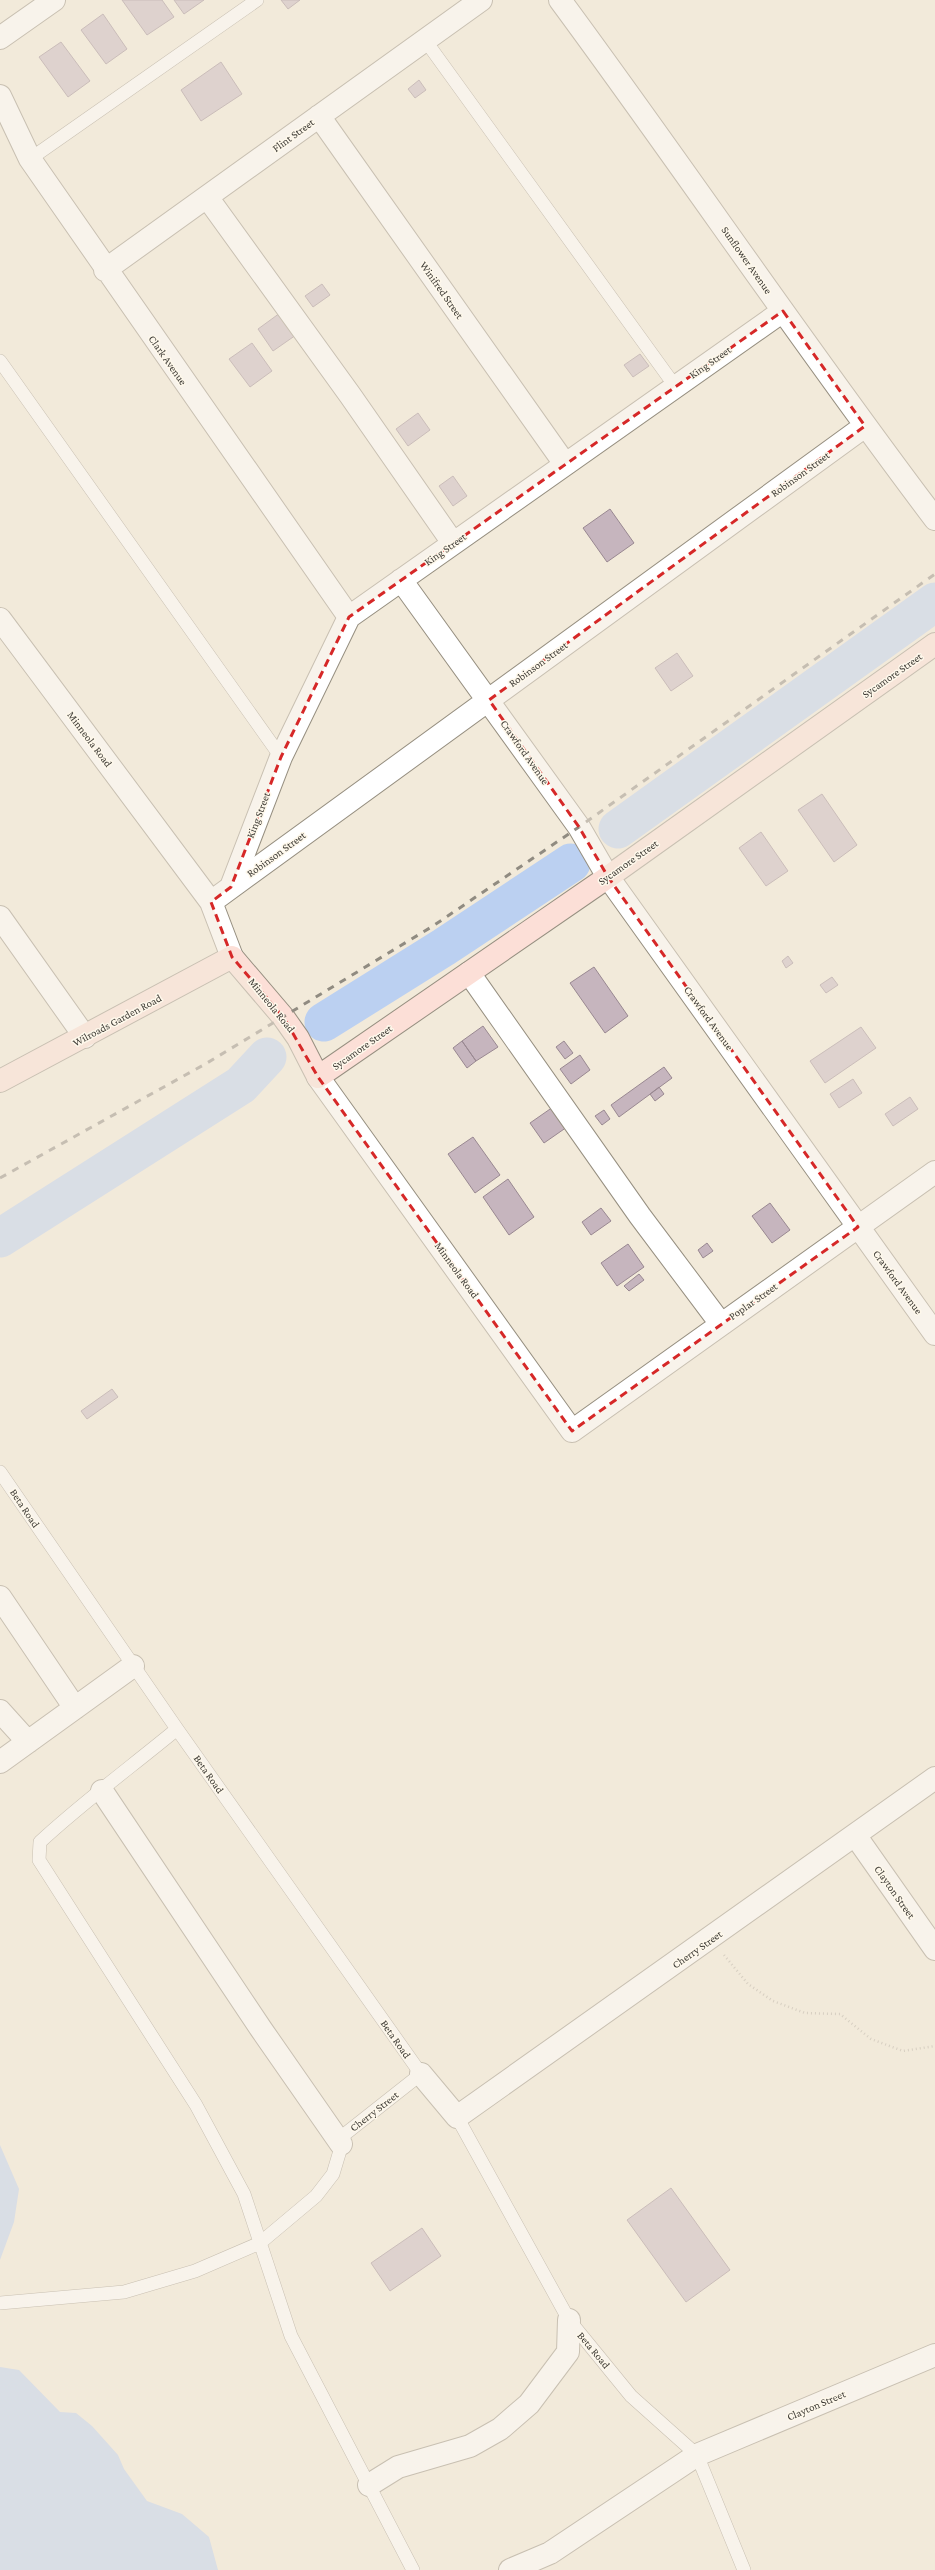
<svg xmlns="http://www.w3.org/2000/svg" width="935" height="2570" font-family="'Crimson Pro',serif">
  <rect width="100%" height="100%" fill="#f2eada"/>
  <path fill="#bbd0f1" d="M 0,2145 L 19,2189 L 14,2222 L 0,2260 Z
    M 0,2367 L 19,2370 L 60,2412 L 76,2413 L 92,2426 L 118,2455 L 124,2469 L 147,2501 L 182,2514 L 209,2537 L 218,2570 L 0,2570 Z"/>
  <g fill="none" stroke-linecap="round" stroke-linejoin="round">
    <path stroke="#bbd0f1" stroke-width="39" d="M 618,829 L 935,602
      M 324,1022 L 444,947 L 571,863
      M 0,1238 L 241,1085 L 267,1057"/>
  </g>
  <path fill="#c6b5be" stroke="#998891" d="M 122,0 L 162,0 L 174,17 L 147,35 Z
    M 174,0 L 204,0 L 184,14 Z
    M 281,0 L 300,0 L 288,9 Z
    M 103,14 L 127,49 L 106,64 L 81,30 Z
    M 61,42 L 90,81 L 68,97 L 39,57 Z
    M 221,62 L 242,94 L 201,121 L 181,90 Z
    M 419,80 L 426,90 L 415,98 L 408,89 Z
    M 322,284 L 330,295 L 313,307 L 305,296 Z
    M 280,313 L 296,335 L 273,351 L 258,329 Z
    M 252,343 L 272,371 L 250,387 L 229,359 Z
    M 640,354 L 649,366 L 633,377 L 624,365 Z
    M 418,413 L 430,430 L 408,446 L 396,429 Z
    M 453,476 L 467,496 L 453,506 L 439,486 Z
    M 610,509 L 634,543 L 607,562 L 583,528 Z
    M 677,653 L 693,676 L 671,691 L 655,668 Z
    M 822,794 L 857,845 L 834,862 L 798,810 Z
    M 761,832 L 788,871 L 766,886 L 739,848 Z
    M 788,956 L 793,963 L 786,968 L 782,961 Z
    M 594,967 L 628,1016 L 605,1033 L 570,983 Z
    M 832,977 L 838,985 L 826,993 L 820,985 Z
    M 483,1026 L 498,1047 L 476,1061 L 462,1041 Z
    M 861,1027 L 876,1048 L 825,1083 L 810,1061 Z
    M 462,1041 L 476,1061 L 467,1068 L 453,1048 Z
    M 564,1041 L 573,1053 L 565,1059 L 556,1047 Z
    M 580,1055 L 590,1070 L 571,1084 L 560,1069 Z
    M 664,1067 L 672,1078 L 619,1117 L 611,1105 Z
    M 853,1079 L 862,1093 L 839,1108 L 830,1094 Z
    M 659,1087 L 664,1094 L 655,1101 L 650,1094 Z
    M 910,1097 L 918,1109 L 893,1126 L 885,1114 Z
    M 553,1107 L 567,1127 L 544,1143 L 530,1123 Z
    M 604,1110 L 610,1119 L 602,1125 L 595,1116 Z
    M 473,1137 L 500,1175 L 475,1193 L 448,1154 Z
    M 508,1179 L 534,1217 L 509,1235 L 483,1197 Z
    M 770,1203 L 790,1230 L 772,1243 L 752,1216 Z
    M 601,1208 L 611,1221 L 591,1235 L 582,1222 Z
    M 707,1243 L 713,1251 L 703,1258 L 698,1250 Z
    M 628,1244 L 644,1267 L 617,1286 L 601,1263 Z
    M 639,1274 L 644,1280 L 629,1291 L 624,1286 Z
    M 112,1389 L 118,1397 L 87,1419 L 81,1411 Z
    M 671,2188 L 730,2270 L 686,2302 L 627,2220 Z
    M 422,2228 L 441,2256 L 390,2291 L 371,2263 Z"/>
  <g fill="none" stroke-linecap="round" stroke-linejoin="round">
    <defs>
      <path id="lane" d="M 425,40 L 675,386
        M 30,159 L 257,0
        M 0,361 L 281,757
        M 0,1472 L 177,1729 L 421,2074 L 345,2134 L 333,2174 L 316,2196 L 260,2243 L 195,2271 L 124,2292 L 0,2303
        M 177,1729 C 131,1767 83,1802 40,1842 L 39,1860 L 196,2105 L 244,2194 L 291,2336 L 413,2570
        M 457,2117 L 569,2320 L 631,2396 L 697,2455 L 744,2570"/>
      <path id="street" d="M 560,0 C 687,172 806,349 935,519
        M 0,38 L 54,0
        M 0,96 L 30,159 L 349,617
        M 319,116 L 565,464
        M 207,197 L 350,395 L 453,543
        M 105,270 L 481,0
        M 401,580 L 579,827 L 608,877 L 935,1334
        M 0,619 L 211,902 L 232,957
        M 231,887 L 281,757 L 349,617 L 783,311
        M 211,902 L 865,426
        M 0,917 L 85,1037
        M 469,973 L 640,1216 L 721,1324
        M 318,1077 L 572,1431 L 935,1172
        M 0,1597 L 75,1708
        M 0,1711 L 28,1742
        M 0,1762 L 133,1666
        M 102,1791 L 261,2029 L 341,2144
        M 855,1835 L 935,1949
        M 421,2074 L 457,2117 L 935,1778
        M 369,2485 L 398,2467 L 470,2446 L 500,2429 L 529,2404 L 568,2352 L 569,2320
        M 510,2570 L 550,2553 L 697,2455 L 935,2355"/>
      <path id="secondary" d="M 0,1081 L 232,957 L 284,1018 L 298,1038 L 318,1077 L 608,877 L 935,644"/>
    </defs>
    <use href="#lane" stroke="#968f80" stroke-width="14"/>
    <use href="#street" stroke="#968f80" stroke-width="24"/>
    <use href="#secondary" stroke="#968f80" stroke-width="24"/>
    <path stroke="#b6b0a3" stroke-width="2.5" stroke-dasharray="1 3" stroke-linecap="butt" d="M 724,1955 L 748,1984 L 773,2001 L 805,2013 L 840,2014 L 871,2039 L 903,2051 L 935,2046"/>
    <use href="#lane" stroke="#fff" stroke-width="13"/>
    <use href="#street" stroke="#fff" stroke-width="22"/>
    <use href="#secondary" stroke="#fcdfd7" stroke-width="22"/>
    <path stroke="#908b81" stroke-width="3" stroke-dasharray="7 7" stroke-linecap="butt" d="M 0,1178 L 207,1063 L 433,926 L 579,827 L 935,574"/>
  </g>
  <path d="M0 0H935V2570H0ZM 783,311 L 865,426 L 489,700 L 579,827 L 608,877 L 858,1227 L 572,1431 L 318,1077 L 284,1018 L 232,957 L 211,902 L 231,887 L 281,757 L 349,617 Z" fill="#f2eada" fill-opacity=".55" fill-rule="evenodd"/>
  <path fill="none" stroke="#d62828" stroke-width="3" stroke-dasharray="8 5" stroke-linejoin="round" d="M 783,311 L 865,426 L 489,700 L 579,827 L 608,877 L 858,1227 L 572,1431 L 318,1077 L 284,1018 L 232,957 L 211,902 L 231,887 L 281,757 L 349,617 Z"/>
  <g text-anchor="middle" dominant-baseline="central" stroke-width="3" stroke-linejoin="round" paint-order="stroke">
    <g font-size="11" fill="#3f3c36" stroke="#fef8eb">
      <text transform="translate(293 135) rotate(-36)">Flint Street</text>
      <text transform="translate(747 260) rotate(55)">Sunflower Avenue</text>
      <text transform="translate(442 290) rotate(55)">Winifred Street</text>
      <text transform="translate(168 360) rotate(55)">Clark Avenue</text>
      <text transform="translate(710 362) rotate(-35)">King Street</text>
      <text transform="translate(800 474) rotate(-36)">Robinson Street</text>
      <text transform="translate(445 549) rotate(-35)">King Street</text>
      <text transform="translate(538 664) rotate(-36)">Robinson Street</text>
      <text transform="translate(892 675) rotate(-35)">Sycamore Street</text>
      <text transform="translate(90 739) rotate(53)">Minneola Road</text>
      <text transform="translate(525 752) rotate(55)">Crawford Avenue</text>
      <text transform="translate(258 815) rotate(-69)">King Street</text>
      <text transform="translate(276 854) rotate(-36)">Robinson Street</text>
      <text transform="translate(628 862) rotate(-35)">Sycamore Street</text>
      <text transform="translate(272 1005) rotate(51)">Minneola Road</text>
      <text transform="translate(709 1018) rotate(54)">Crawford Avenue</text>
      <text transform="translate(117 1020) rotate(-28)">Wilroads Garden Road</text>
      <text transform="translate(362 1047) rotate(-35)">Sycamore Street</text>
      <text transform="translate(457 1270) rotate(54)">Minneola Road</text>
      <text transform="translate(898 1282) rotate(54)">Crawford Avenue</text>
      <text transform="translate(753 1301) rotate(-35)">Poplar Street</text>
      <text transform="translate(25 1508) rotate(56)">Beta Road</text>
      <text transform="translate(209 1774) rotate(55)">Beta Road</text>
      <text transform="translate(895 1892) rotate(55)">Clayton Street</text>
      <text transform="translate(697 1949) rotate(-35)">Cherry Street</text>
      <text transform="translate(396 2039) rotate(55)">Beta Road</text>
      <text transform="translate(374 2111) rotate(-38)">Cherry Street</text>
      <text transform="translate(594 2350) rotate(50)">Beta Road</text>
      <text transform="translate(816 2405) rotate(-23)">Clayton Street</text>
    </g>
  </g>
</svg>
